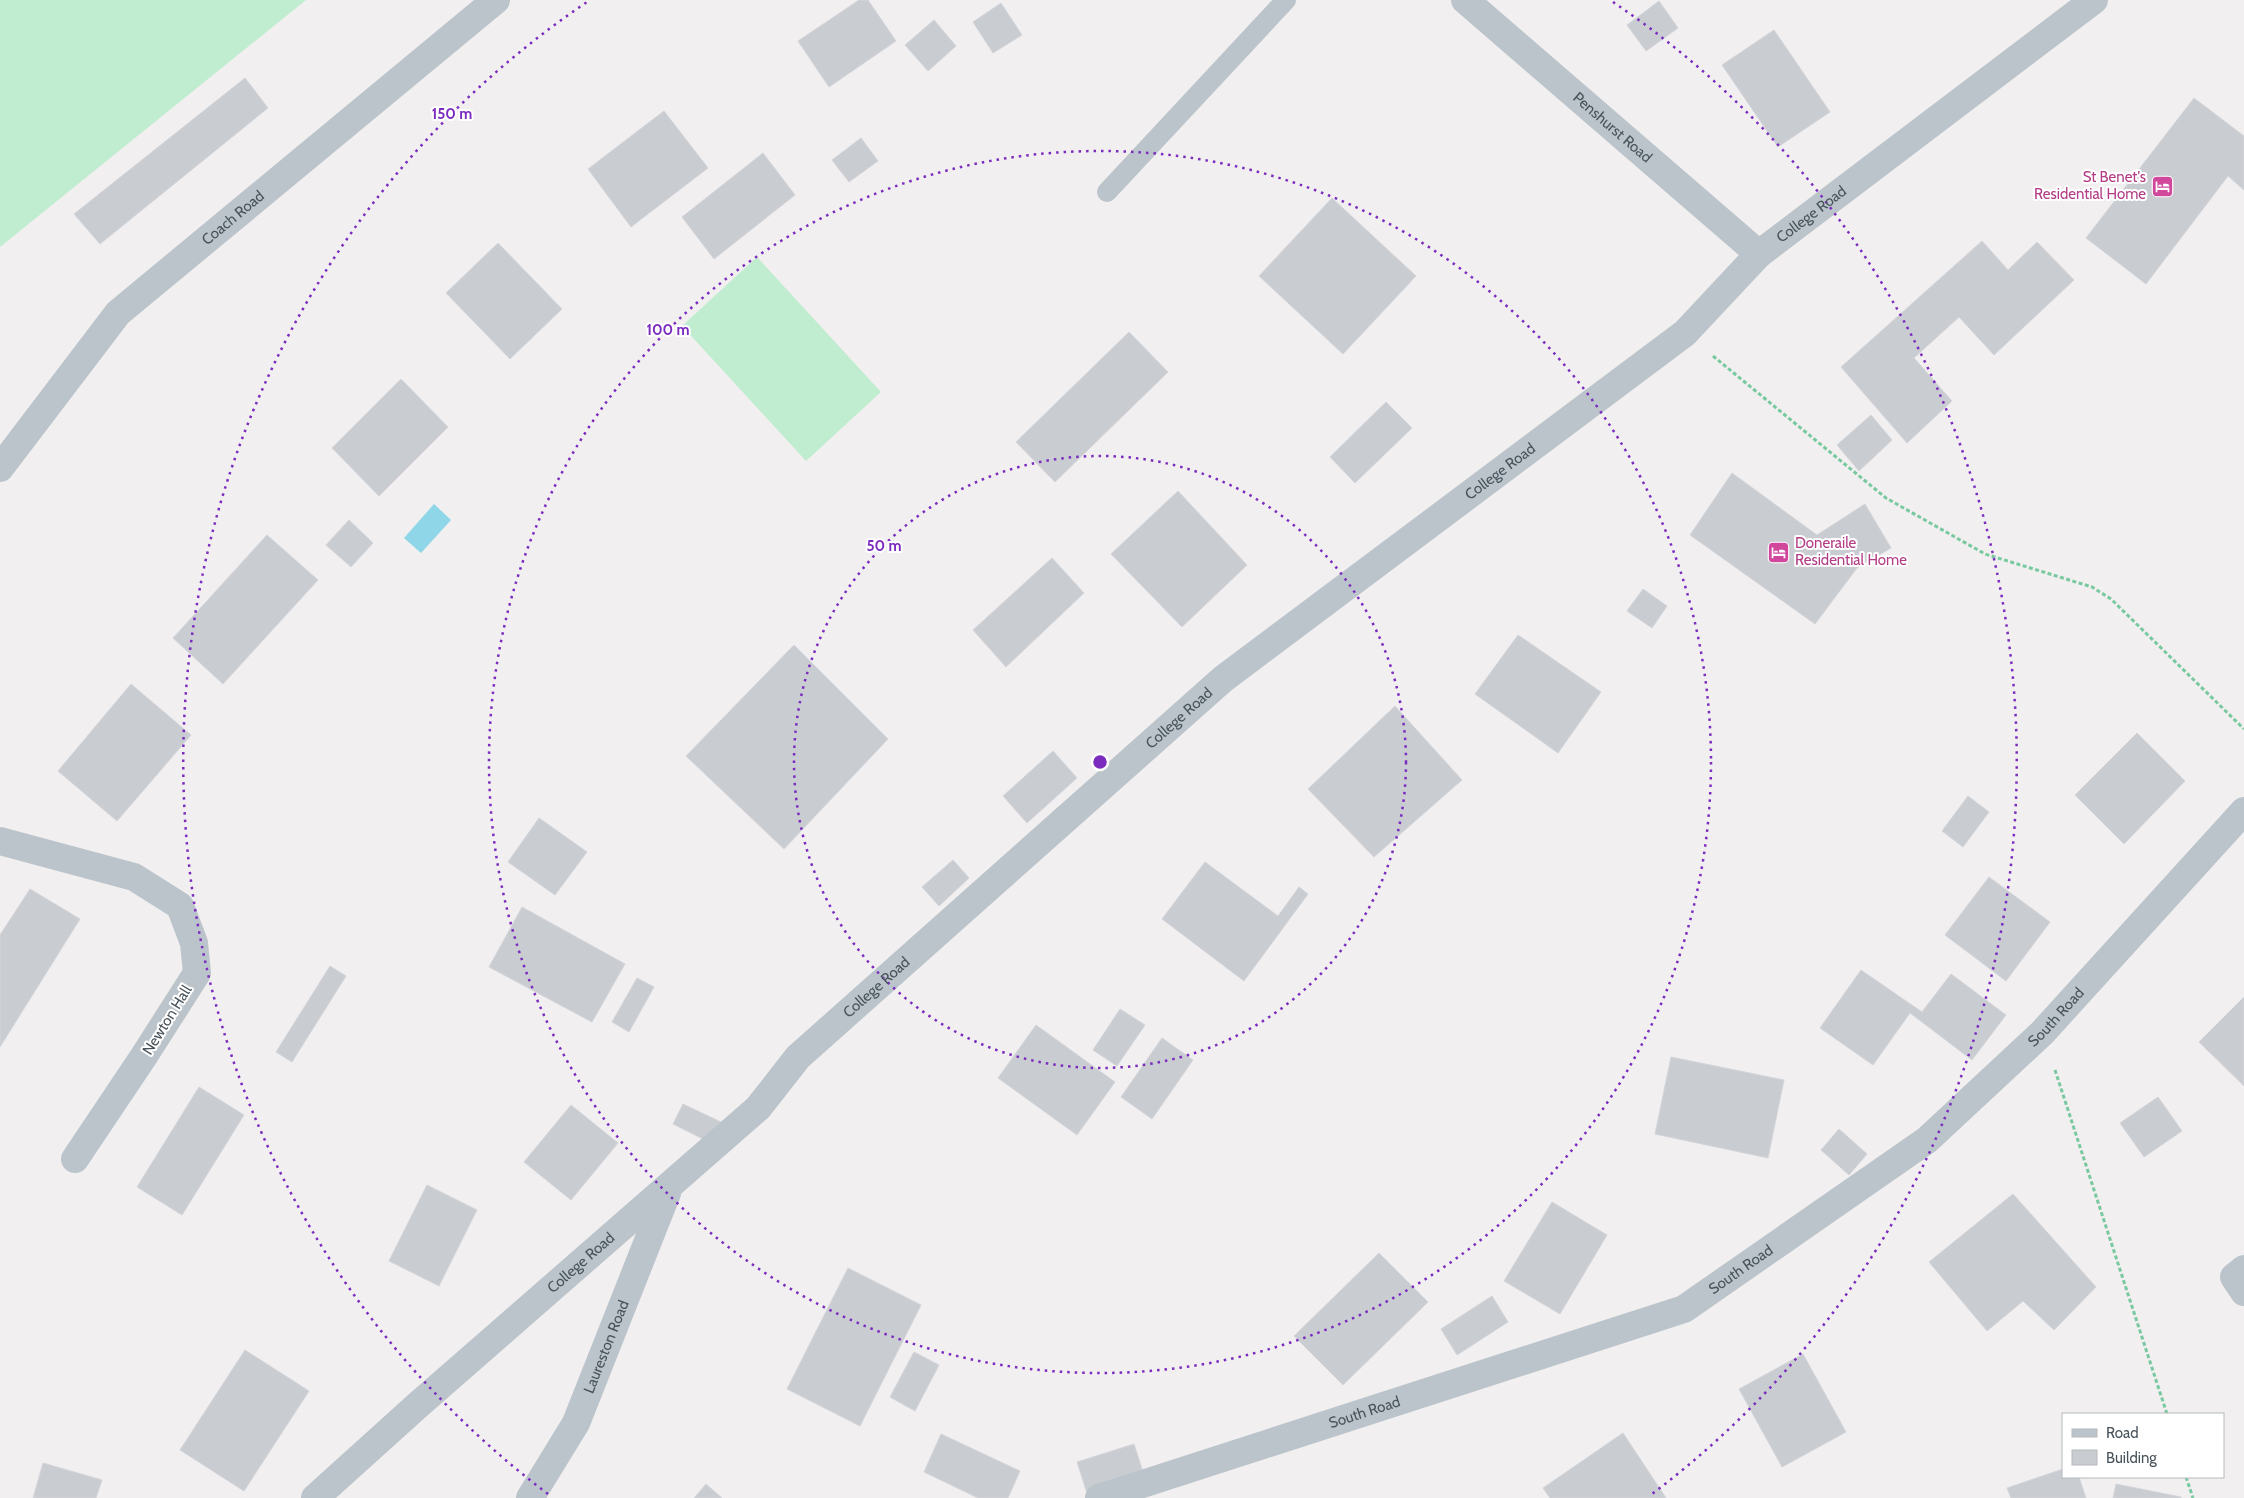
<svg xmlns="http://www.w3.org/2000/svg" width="2244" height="1498" font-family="Cabin,sans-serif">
  <rect width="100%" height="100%" fill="#f1efef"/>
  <path fill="#c0edd0" d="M 0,0 L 306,0 L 0,247 Z
    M 757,257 L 881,392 L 806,461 L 682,326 Z"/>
  <path fill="#8fd7e8" d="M 434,504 L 451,520 L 421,553 L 404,538 Z"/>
  <path fill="#c9ccd1" stroke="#d3d5da" d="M 859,0 L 868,0 L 896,41 L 829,87 L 798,41 Z
    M 1659,1 L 1678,28 L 1646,51 L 1627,25 Z
    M 1001,3 L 1022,35 L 993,53 L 973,22 Z
    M 934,20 L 956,46 L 928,71 L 905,45 Z
    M 1774,30 L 1830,112 L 1778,147 L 1722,65 Z
    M 245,78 L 268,108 L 100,244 L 74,214 Z
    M 2194,98 L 2244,136 L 2244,190 L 2228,176 L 2146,284 L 2086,238 Z
    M 664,111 L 708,168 L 631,227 L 588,169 Z
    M 861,138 L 878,161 L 849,182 L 832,160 Z
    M 763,153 L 795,195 L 714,259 L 682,217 Z
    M 1332,198 L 1416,276 L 1343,354 L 1259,276 Z
    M 1982,241 L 2008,270 L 2037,242 L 2074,280 L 1994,355 L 1959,317 L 1914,358 L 1952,401 L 1907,443 L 1841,367 Z
    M 498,243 L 562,309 L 510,359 L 446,293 Z
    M 1129,332 L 1168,372 L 1055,482 L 1016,442 Z
    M 401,379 L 448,427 L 379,496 L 332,448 Z
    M 1386,402 L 1412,428 L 1355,483 L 1330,457 Z
    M 1871,415 L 1892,440 L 1859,471 L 1837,445 Z
    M 1732,473 L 1817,535 L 1865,504 L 1891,548 L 1857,568 L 1815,624 L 1690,535 Z
    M 1178,491 L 1247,565 L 1182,627 L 1111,554 Z
    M 349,520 L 373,543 L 351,567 L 326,545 Z
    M 267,535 L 318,580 L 223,684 L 173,638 Z
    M 1052,558 L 1084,593 L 1006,667 L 973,630 Z
    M 1643,589 L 1667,606 L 1652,628 L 1627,611 Z
    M 1518,635 L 1601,692 L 1558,753 L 1475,694 Z
    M 794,645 L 888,739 L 784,849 L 686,756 Z
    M 131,684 L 191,735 L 117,821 L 58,771 Z
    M 1395,706 L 1462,780 L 1374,857 L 1308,789 Z
    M 2137,733 L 2185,781 L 2124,844 L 2075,795 Z
    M 1053,751 L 1077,778 L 1027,823 L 1003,796 Z
    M 1968,796 L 1989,812 L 1963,847 L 1942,831 Z
    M 539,818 L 587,852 L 555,895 L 508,862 Z
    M 953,860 L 969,878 L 939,906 L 922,887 Z
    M 1205,862 L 1278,916 L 1299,887 L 1308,894 L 1244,981 L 1162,919 Z
    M 1989,877 L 2050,922 L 2006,981 L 1945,935 Z
    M 30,889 L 80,919 L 0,1047 L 0,935 Z
    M 522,907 L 625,964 L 592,1022 L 489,967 Z
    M 330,966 L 346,976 L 292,1062 L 276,1052 Z
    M 1861,970 L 1922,1012 L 1951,974 L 2006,1015 L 1972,1060 L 1910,1013 L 1873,1065 L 1820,1028 Z
    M 637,978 L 654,987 L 629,1032 L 612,1022 Z
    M 2244,997 L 2244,1086 L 2199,1042 Z
    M 1120,1009 L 1145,1025 L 1117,1066 L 1093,1050 Z
    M 1036,1025 L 1115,1082 L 1077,1135 L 998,1078 Z
    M 1162,1038 L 1193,1060 L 1152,1119 L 1121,1097 Z
    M 1671,1057 L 1784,1080 L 1768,1158 L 1655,1134 Z
    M 199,1087 L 244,1115 L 182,1215 L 137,1187 Z
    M 2158,1097 L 2182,1131 L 2144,1157 L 2120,1123 Z
    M 683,1104 L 723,1123 L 713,1144 L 673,1124 Z
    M 571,1105 L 618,1143 L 571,1200 L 524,1162 Z
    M 1839,1129 L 1867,1154 L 1849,1175 L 1821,1150 Z
    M 427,1185 L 477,1210 L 439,1286 L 389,1261 Z
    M 2013,1194 L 2096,1287 L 2054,1330 L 2023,1301 L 1987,1331 L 1929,1262 Z
    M 1552,1202 L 1607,1235 L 1560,1314 L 1504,1281 Z
    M 1379,1253 L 1428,1302 L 1343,1385 L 1294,1336 Z
    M 848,1268 L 921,1305 L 860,1426 L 787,1389 Z
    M 1492,1296 L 1508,1322 L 1457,1355 L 1441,1329 Z
    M 245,1350 L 309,1391 L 244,1491 L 180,1450 Z
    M 914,1352 L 939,1365 L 915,1411 L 890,1397 Z
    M 1803,1354 L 1846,1432 L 1782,1467 L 1739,1389 Z
    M 1623,1433 L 1666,1498 L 1550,1498 L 1543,1488 Z
    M 941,1434 L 1020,1471 L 1008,1498 L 978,1498 L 924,1472 Z
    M 1134,1444 L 1144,1475 L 1087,1493 L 1077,1462 Z
    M 43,1463 L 102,1480 L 96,1498 L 33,1498 Z
    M 2063,1469 L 2063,1477 L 2079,1477 L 2086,1498 L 2011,1498 L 2007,1488 Z
    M 706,1484 L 722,1498 L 694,1498 Z
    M 2116,1484 L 2181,1497 L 2181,1498 L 2113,1498 Z"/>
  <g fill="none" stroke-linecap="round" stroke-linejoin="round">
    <path stroke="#79c9a0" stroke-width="3" stroke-dasharray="4 2.5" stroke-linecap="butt" d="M 1713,356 L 1886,498 L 1985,554 L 2092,587 L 2111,599 L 2244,729
      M 2055,1070 L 2167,1414
      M 2186,1477 L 2193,1498"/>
    <path stroke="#bbc4cb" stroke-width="20" d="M 1107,192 L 1286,0"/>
    <g stroke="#bbc4cb" stroke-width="28">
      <path id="s1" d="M 1465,0 L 1759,254"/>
      <path id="s2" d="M 0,468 L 118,313 L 496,0"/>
      <path d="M 0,841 L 134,877 L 180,906 L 194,943 L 197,973 L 144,1056 L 75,1159"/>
      <path d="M 2244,1269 L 2234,1277 L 2244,1292"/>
      <path id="s3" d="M 315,1498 L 418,1405 L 758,1108 L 798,1057 L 1223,679 L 1685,333 L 1759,254 L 2094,0"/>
      <path id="s4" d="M 530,1498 L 576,1423 L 667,1193"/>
      <path id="s5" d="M 1099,1498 L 1684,1309 L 1927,1140 L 2042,1033 L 2244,811"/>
    </g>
  </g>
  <g fill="none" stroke="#7b2cbf" stroke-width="2.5" stroke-dasharray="2.5 5">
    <circle cx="1100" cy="762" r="306"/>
    <circle cx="1100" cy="762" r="611"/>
    <path d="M548 1494A917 917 0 0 1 587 2M1613 2A917 917 0 0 1 1652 1494"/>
  </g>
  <defs>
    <symbol id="hotel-square" viewBox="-11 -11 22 22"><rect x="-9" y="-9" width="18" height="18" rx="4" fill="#d1479c" stroke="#fff"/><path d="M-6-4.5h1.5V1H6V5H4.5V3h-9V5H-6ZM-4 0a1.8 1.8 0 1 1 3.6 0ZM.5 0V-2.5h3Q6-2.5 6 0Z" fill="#fff"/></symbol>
  </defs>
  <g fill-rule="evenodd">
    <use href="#hotel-square" x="2150" y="174" width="25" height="25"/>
    <use href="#hotel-square" x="1766" y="540" width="25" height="25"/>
  </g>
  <g text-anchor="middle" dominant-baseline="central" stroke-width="4" stroke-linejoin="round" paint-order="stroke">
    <g font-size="15" fill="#48535b" stroke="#fff">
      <text stroke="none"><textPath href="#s1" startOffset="195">Penshurst Road</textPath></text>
      <text stroke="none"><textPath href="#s3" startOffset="1975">College Road</textPath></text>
      <text stroke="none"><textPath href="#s2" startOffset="344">Coach Road</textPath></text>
      <text stroke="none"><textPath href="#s3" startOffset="1570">College Road</textPath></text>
      <text stroke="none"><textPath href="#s3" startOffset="1165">College Road</textPath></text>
      <text stroke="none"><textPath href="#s3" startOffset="760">College Road</textPath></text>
      <text stroke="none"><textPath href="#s5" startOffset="1089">South Road</textPath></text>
      <text transform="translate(167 1020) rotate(-58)">Newton Hall</text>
      <text stroke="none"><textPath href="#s3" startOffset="355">College Road</textPath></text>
      <text stroke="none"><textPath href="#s5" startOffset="684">South Road</textPath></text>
      <text stroke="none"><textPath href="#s4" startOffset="170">Laureston Road</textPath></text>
      <text stroke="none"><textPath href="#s5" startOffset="279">South Road</textPath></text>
    </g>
    <g font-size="15" fill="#b23c85" stroke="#fff" text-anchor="end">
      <text x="2146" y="177">St Benet's<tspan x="2146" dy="17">Residential Home</tspan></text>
      <text x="1795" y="543" text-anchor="start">Doneraile<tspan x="1795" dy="17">Residential Home</tspan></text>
    </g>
  </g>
  <circle cx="1100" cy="762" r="8" fill="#7b2cbf" stroke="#fff" stroke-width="2.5"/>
  <g font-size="15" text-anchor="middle" font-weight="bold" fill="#7b2cbf" stroke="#fff" stroke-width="4" stroke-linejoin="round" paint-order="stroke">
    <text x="452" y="119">150 m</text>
    <text x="668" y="335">100 m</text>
    <text x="884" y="551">50 m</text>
  </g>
  <rect x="2062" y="1413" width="162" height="65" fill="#ffffff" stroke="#b6babd"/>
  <rect x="2072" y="1429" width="25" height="8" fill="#bbc4cb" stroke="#b6babd"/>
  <text x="2106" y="1438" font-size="15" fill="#48535b">Road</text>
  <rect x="2072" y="1450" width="25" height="15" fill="#c9ccd1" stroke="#b6babd"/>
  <text x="2106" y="1463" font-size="15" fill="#48535b">Building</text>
</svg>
